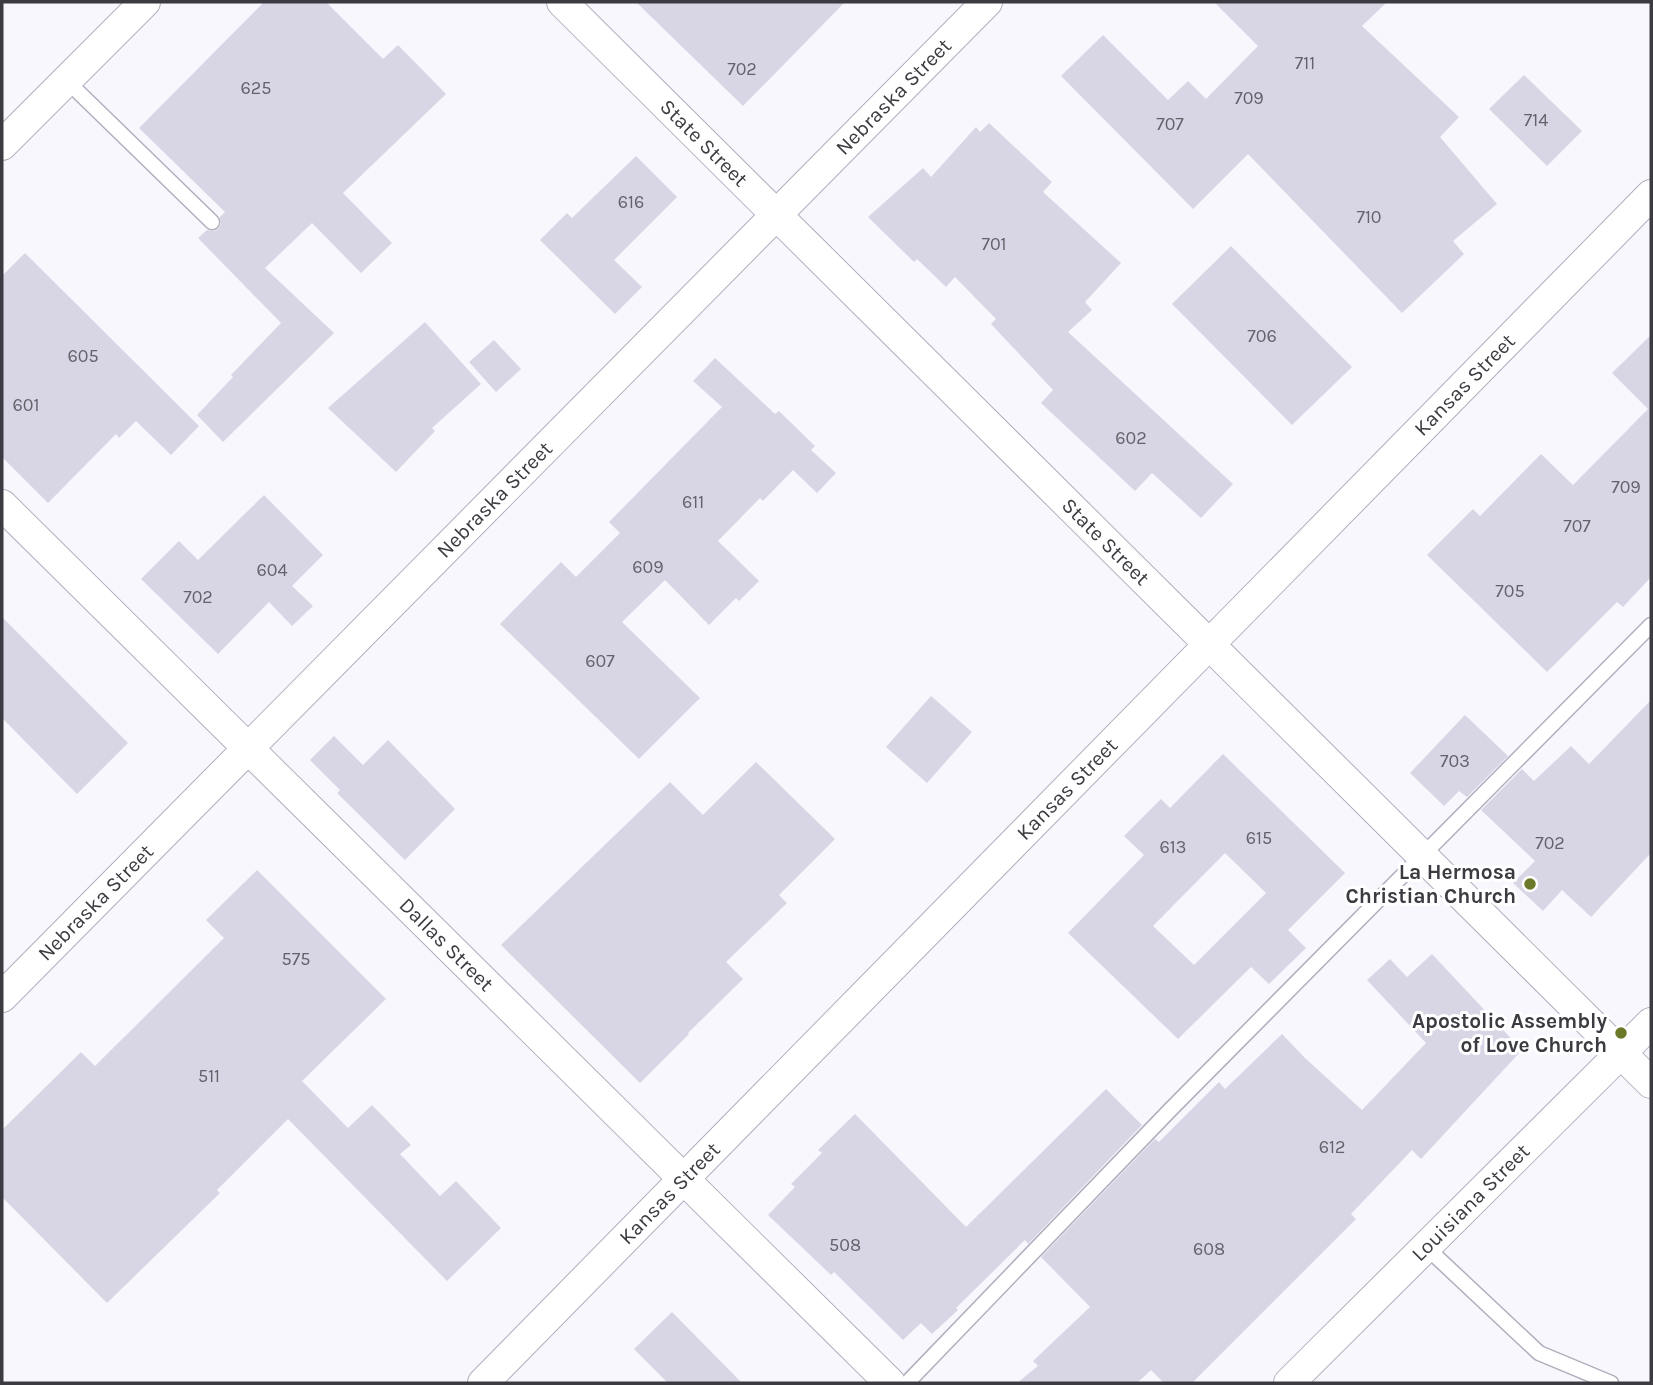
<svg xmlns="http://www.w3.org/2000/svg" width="1653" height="1385" font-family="Karla,sans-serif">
  <rect width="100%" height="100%" fill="#f8f7fe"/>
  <path fill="#d8d6e5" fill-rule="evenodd" d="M 264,2 L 326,2 L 383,59 L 398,45 L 446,94 L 343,193 L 392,243 L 361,273 L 312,223 L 265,268 L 334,333 L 223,442 L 197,415 L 233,377 L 231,375 L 281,323 L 198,238 L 207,230 L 214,231 L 218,229 L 221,224 L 220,217 L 225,212 L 139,128 Z
    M 636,2 L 845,2 L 743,106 Z
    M 1214,2 L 1387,2 L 1362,26 L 1459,117 L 1440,137 L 1497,204 L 1453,241 L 1464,254 L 1402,313 L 1248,154 L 1193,209 L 1061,76 L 1103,35 L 1168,100 L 1188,81 L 1206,99 L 1258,46 Z
    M 1524,75 L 1582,131 L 1547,166 L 1489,109 Z
    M 989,123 L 1052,182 L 1043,192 L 1121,263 L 1085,302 L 1092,310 L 1068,332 L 1233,484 L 1201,518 L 1152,473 L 1135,491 L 1041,403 L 1053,390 L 991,324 L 996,319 L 955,277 L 946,287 L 917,259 L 914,262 L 868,217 L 923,168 L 931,177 L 976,127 L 980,132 Z
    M 636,156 L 677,197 L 614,260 L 642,287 L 615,314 L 540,240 L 567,213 L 572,218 Z
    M 1231,246 L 1352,367 L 1292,425 L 1172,304 Z
    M 25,253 L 199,426 L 171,455 L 136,421 L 119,438 L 116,434 L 48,503 L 2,457 L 2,276 Z
    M 425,322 L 481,384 L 432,428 L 435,431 L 396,472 L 328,408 Z
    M 1651,335 L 1651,577 L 1623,607 L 1617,602 L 1547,672 L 1427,555 L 1473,509 L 1480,516 L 1541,454 L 1573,485 L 1648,409 L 1612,373 Z
    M 494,340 L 521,369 L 496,392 L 469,362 Z
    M 715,358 L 775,414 L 779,411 L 815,446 L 811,450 L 836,473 L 817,493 L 793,470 L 763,501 L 760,498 L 718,541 L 759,581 L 739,601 L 736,598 L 709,625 L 665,580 L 622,622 L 700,698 L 639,759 L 500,624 L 561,562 L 576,577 L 620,533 L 609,522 L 722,407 L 693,381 Z
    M 264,495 L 323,555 L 292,586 L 313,606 L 292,626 L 269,602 L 218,654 L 141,579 L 179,541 L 198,560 Z
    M 2,617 L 128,743 L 77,794 L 2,718 Z
    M 931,696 L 972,732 L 927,783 L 886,747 Z
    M 1651,700 L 1651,853 L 1591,917 L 1562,890 L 1543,911 L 1513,883 L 1535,861 L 1481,810 L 1522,769 L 1534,781 L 1571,746 L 1589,764 Z
    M 1465,715 L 1508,756 L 1467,797 L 1459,791 L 1444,806 L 1410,773 Z
    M 334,736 L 363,765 L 388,740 L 455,809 L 405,860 L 337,793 L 340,790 L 310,760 Z
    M 1223,754 L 1345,873 L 1288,930 L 1306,948 L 1269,984 L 1251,967 L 1178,1039 L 1068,933 L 1144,855 L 1124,836 L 1161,799 L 1170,808 ZM 1225,853 L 1266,893 L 1194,965 L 1153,926 Z
    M 756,762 L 835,839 L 779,895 L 787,903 L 726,962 L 743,979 L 688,1033 L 689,1034 L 640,1083 L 501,945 L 670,782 L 703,815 Z
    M 257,870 L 386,999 L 302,1081 L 348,1128 L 372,1105 L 411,1145 L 400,1154 L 440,1196 L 456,1181 L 501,1228 L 447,1281 L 288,1119 L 217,1190 L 220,1193 L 107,1303 L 2,1197 L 2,1130 L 81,1052 L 95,1066 L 224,938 L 206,920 Z
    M 1432,954 L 1522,1050 L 1421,1159 L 1412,1150 L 1351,1214 L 1356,1219 L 1192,1383 L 1164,1383 L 1151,1370 L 1137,1383 L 1017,1383 L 1038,1366 L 1033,1361 L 1090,1307 L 1041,1257 L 1155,1139 L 1159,1142 L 1219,1082 L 1225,1089 L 1282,1034 L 1305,1058 L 1362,1110 L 1426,1043 L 1367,980 L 1390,959 L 1407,977 Z
    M 1106,1089 L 1142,1125 L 1028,1244 L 1025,1240 L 956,1308 L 958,1310 L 932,1334 L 921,1323 L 903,1340 L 834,1272 L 831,1275 L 768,1215 L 795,1187 L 791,1184 L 822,1153 L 818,1150 L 855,1114 L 966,1227 Z
    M 672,1312 L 742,1383 L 668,1383 L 634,1349 Z"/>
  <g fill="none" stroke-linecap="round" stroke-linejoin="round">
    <defs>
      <path id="lane" d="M 66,80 L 212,222
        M 1426,1247 L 1539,1353 L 1611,1383
        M 907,1383 L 1171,1109 L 1651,625"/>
      <g id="street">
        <path id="s1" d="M 562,2 L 1651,1083"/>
        <path d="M 2,145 L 145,2"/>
        <path id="s2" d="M 2,505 L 890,1383"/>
        <path id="s3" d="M 2,997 L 987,2"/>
        <path id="s4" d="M 483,1383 L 1651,195"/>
        <path id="s5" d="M 1289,1383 L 1651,1023"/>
      </g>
    </defs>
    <use href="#lane" stroke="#b1afbd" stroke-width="17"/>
    <use href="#street" stroke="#b1afbd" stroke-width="32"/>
    <use href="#lane" stroke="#fff" stroke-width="14"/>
    <use href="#street" stroke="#fff" stroke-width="30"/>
  </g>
  <g fill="#6a7a29" stroke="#fff" stroke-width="2.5">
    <circle cx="1530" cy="884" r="7"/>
    <circle cx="1621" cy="1033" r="7"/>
  </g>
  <g text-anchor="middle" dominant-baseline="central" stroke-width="6" stroke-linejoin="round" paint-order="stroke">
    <g font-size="18" fill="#63626a">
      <text x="1305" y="63">711</text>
      <text x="742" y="69">702</text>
      <text x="256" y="88">625</text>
      <text x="1249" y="98">709</text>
      <text x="1536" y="120">714</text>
      <text x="1170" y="124">707</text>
      <text x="631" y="202">616</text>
      <text x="1369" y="217">710</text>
      <text x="994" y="244">701</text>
      <text x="1262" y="336">706</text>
      <text x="83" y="356">605</text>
      <text x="26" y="405">601</text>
      <text x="1131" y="438">602</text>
      <text x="1626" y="487">709</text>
      <text x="693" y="502">611</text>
      <text x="1577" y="526">707</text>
      <text x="648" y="567">609</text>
      <text x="272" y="570">604</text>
      <text x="1510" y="591">705</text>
      <text x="198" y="597">702</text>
      <text x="600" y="661">607</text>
      <text x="1455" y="761">703</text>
      <text x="1259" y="838">615</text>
      <text x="1550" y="843">702</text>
      <text x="1173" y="847">613</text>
      <text x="296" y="959">575</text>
      <text x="209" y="1076">511</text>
      <text x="1332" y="1147">612</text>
      <text x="845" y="1245">508</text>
      <text x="1209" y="1249">608</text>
    </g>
    <g font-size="21" fill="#3c3b41" stroke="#fff">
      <text stroke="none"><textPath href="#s3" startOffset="1267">Nebraska Street</textPath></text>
      <text stroke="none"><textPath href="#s1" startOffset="200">State Street</textPath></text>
      <text stroke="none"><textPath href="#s4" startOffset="1400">Kansas Street</textPath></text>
      <text stroke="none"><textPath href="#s3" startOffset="700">Nebraska Street</textPath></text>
      <text stroke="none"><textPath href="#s1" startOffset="766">State Street</textPath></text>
      <text stroke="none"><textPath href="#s4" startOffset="833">Kansas Street</textPath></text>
      <text stroke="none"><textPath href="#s3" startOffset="133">Nebraska Street</textPath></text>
      <text stroke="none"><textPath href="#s2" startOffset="625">Dallas Street</textPath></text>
      <text stroke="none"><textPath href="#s4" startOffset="266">Kansas Street</textPath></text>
      <text stroke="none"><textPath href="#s5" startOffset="256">Louisiana Street</textPath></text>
    </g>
    <g font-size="21" font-weight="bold" fill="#3c3b41" stroke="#fff" text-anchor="end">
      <text x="1516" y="872">La Hermosa<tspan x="1516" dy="24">Christian Church</tspan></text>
      <text x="1607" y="1021">Apostolic Assembly<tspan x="1607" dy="24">of Love Church</tspan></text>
    </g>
  </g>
  <rect width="1653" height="1385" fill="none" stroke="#3c3b41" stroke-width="7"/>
</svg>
